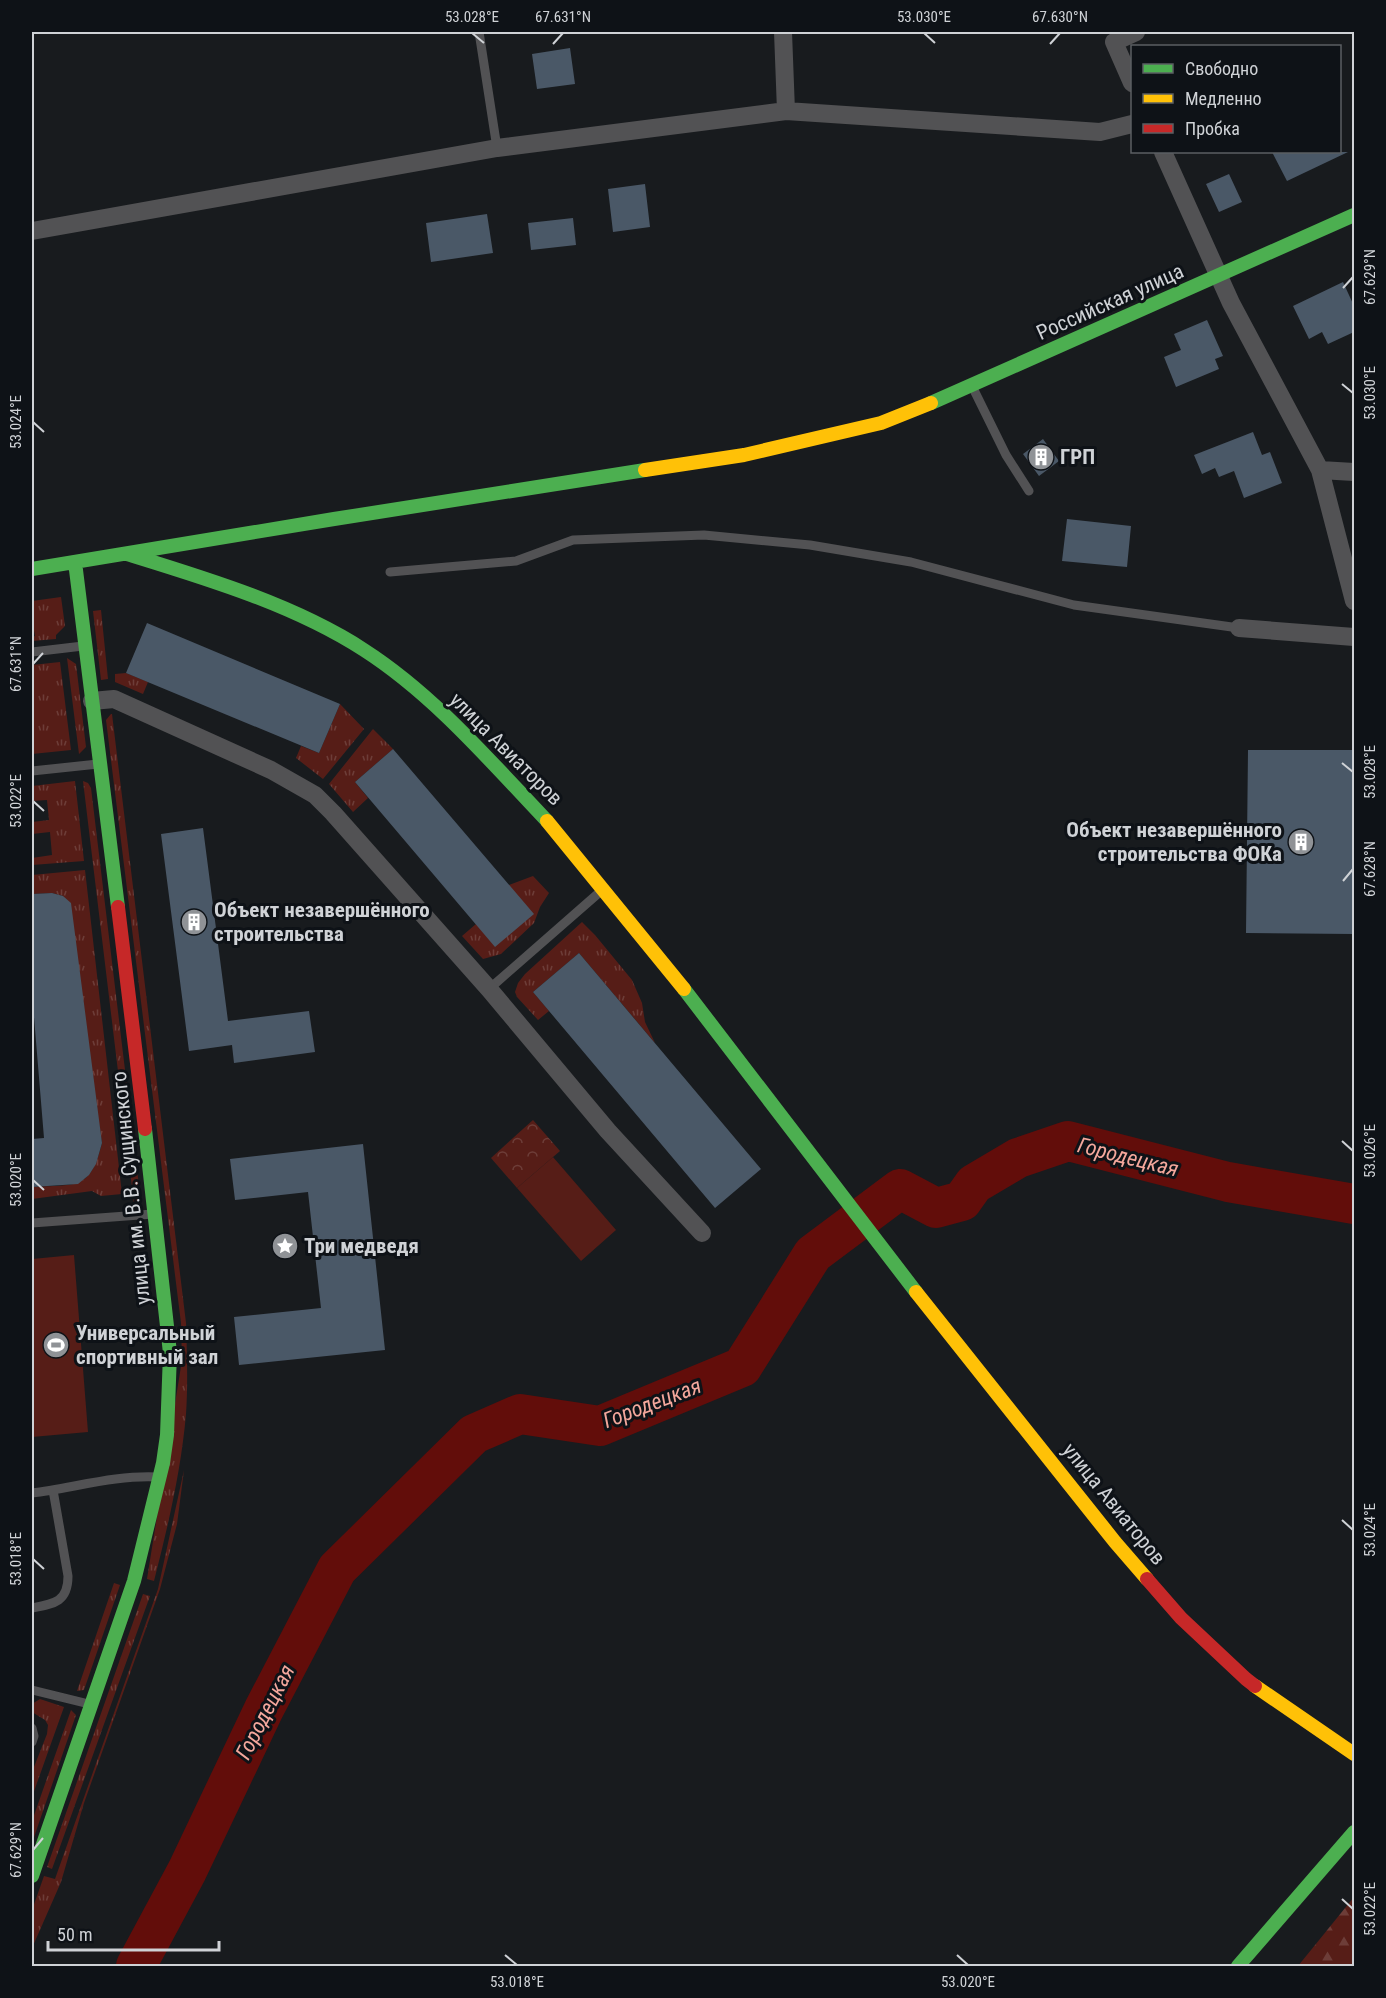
<svg xmlns="http://www.w3.org/2000/svg" width="1386" height="1998" font-family="'Roboto Condensed',sans-serif">
  <defs>
    <pattern id="grass-tufts" width="24" height="20" patternUnits="userSpaceOnUse" patternTransform="scale(1.5)"><rect width="24" height="20" fill="#561d17"/><path d="M3 7l-1-3M5 7V3M7 7l1-3M15 17l-1-3M17 17v-4M19 17l1-3" fill="none" stroke="#6d3d38"/></pattern>
    <pattern id="forest-firs" width="22" height="20" patternUnits="userSpaceOnUse" patternTransform="scale(1.5)"><rect width="22" height="20" fill="#561d17"/><path d="M5 1l3.5 6h-7zM16 11l3.5 6h-7z" fill="#6d3d38"/></pattern>
    <pattern id="park-crowns" width="20" height="18" patternUnits="userSpaceOnUse" patternTransform="scale(1.5)"><rect width="20" height="18" fill="#561d17"/><path d="M2 6a3 3 0 1 1 6 0M12 15a3 3 0 1 1 6 0" fill="none" stroke="#6d3d38"/></pattern>
  </defs>
  <rect width="100%" height="100%" fill="#181b1e"/>
  <path fill="url(#grass-tufts)" d="M 61,597 L 65,626 L 56,635 L 56,639 L 32,641 L 32,637 L 35,636 L 32,619 L 32,601 Z
    M 101,610 L 108,679 L 101,680 L 93,611 Z
    M 67,658 L 76,664 L 86,747 L 79,754 Z
    M 60,662 L 71,750 L 32,754 L 32,665 Z
    M 126,673 L 148,682 L 143,694 L 115,682 L 115,674 Z
    M 340,704 L 364,729 L 323,779 L 296,758 L 301,746 L 319,753 Z
    M 111,714 L 112,714 L 186,1323 C 187,1353 188,1384 186,1414 C 181,1471 168,1526 154,1581 L 147,1579 L 182,1360 L 181,1323 L 106,720 Z
    M 373,729 L 393,749 L 355,782 L 368,798 L 353,812 L 329,784 Z
    M 75,781 L 84,861 L 32,865 L 32,858 L 52,855 L 50,832 L 32,834 L 32,822 L 49,820 L 47,800 L 32,801 L 32,786 Z
    M 83,781 L 88,783 L 91,788 L 139,1186 L 138,1199 L 134,1204 Z
    M 85,870 L 122,1194 L 101,1196 L 92,1191 L 32,1199 L 32,1187 C 75,1184 90,1192 102,1143 L 63,896 L 52,893 L 32,894 L 32,875 Z
    M 533,876 L 549,893 L 540,907 L 534,923 L 501,954 L 483,959 L 462,936 L 476,924 L 495,946 L 509,885 Z
    M 582,922 L 595,935 L 632,980 L 642,1003 L 645,1022 L 655,1043 L 579,953 L 533,992 L 549,1011 L 538,1020 L 517,997 L 515,992 L 518,983 L 525,974 Z
    M 184,1470 L 177,1524 L 160,1589 L 84,1803 L 61,1882 L 32,1948 L 32,1910 L 44,1876 L 55,1879 L 158,1589 Z
    M 114,1583 L 120,1585 L 84,1690 L 77,1691 Z
    M 143,1594 L 150,1596 L 52,1869 L 47,1867 Z
    M 40,1699 L 64,1707 L 32,1797 L 32,1772 L 47,1734 L 48,1725 L 45,1720 L 32,1712 L 32,1704 Z
    M 71,1710 L 76,1715 L 32,1843 L 32,1821 Z"/>
  <path fill="url(#forest-firs)" d="M 1354,1897 L 1354,1966 L 1298,1966 Z"/>
  <path fill="url(#park-crowns)" d="M 533,1120 L 560,1151 L 517,1188 L 491,1158 Z"/>
  <path fill="#561d17" d="M 553,1157 L 616,1230 L 581,1261 L 517,1188 Z
    M 74,1255 L 88,1432 L 32,1437 L 32,1259 Z"/>
  <g fill="none" stroke-linecap="round" stroke-linejoin="round">
    <path stroke="#620d0a" stroke-width="40" d="M 136,1966 L 187,1871 L 264,1709 L 337,1569 L 474,1434 L 520,1414 L 600,1426 L 742,1367 L 813,1254 L 900,1189 L 936,1208 L 962,1201 L 974,1184 L 1018,1158 L 1068,1141 L 1228,1182 L 1354,1204"/>
  </g>
  <path fill="#4a5867" d="M 570,48 L 575,84 L 537,89 L 532,54 Z
    M 1272,152 L 1348,152 L 1287,181 Z
    M 1229,174 L 1242,202 L 1219,212 L 1206,184 Z
    M 645,184 L 650,227 L 613,232 L 608,189 Z
    M 487,214 L 493,253 L 431,262 L 426,223 Z
    M 573,218 L 576,245 L 531,250 L 528,223 Z
    M 1343,282 L 1354,306 L 1354,332 L 1328,344 L 1322,332 L 1309,339 L 1293,306 Z
    M 1207,320 L 1223,356 L 1215,359 L 1219,369 L 1176,387 L 1164,357 L 1181,350 L 1174,334 Z
    M 1253,432 L 1262,455 L 1270,452 L 1282,483 L 1244,498 L 1234,471 L 1219,477 L 1215,468 L 1202,474 L 1194,455 Z
    M 1043,439 L 1059,461 L 1039,476 L 1023,454 Z
    M 1067,519 L 1131,526 L 1127,567 L 1062,561 Z
    M 147,623 L 340,704 L 319,753 L 126,673 Z
    M 393,749 L 534,914 L 495,947 L 355,782 Z
    M 1248,750 L 1354,750 L 1354,934 L 1246,933 Z
    M 203,828 L 228,1021 L 309,1011 L 315,1052 L 234,1063 L 232,1045 L 189,1051 L 161,834 Z
    M 52,893 L 63,896 L 71,903 L 102,1143 L 96,1164 L 89,1175 L 78,1184 L 32,1187 L 32,1139 L 44,1138 L 32,993 L 32,894 Z
    M 579,953 L 761,1169 L 715,1208 L 533,992 Z
    M 363,1144 L 385,1350 L 239,1365 L 234,1317 L 321,1308 L 308,1192 L 235,1200 L 230,1159 Z"/>
  <g fill="none" stroke-linecap="round" stroke-linejoin="round">
    <path stroke="#525254" stroke-width="9" d="M 479,32 L 497,148
      M 973,388 L 1006,455 L 1029,491
      M 390,572 L 516,561 L 573,540 L 704,535 L 810,545 L 911,562 L 1074,605 L 1239,628
      M 32,652 L 83,646
      M 32,771 L 98,764
      M 489,989 L 601,891
      M 32,1223 L 153,1214
      M 32,1493 C 73,1488 115,1475 157,1477
      M 32,1608 C 54,1604 68,1602 68,1576 L 53,1490
      M 32,1690 L 89,1704
      M 32,1728 L 34,1736 L 32,1742"/>
    <path stroke="#525254" stroke-width="18" d="M 783,32 L 786,111
      M 1132,83 L 1114,42 L 1136,32
      M 1163,152 L 1231,303 L 1320,470 L 1354,601
      M 32,231 L 497,148 L 786,111 L 1100,132 L 1132,124
      M 1320,470 L 1354,472
      M 1239,628 L 1354,637
      M 92,701 L 114,699 L 271,770 L 315,795 L 333,813 L 489,989 L 608,1131 L 702,1233"/>
    <path stroke="#4caf50" stroke-width="14" d="M 931,403 L 1354,215
      M 127,554 C 205,578 295,605 364,650 C 434,695 490,761 547,821
      M 75,562 L 118,907
      M 32,569 L 334,519 L 645,470
      M 684,989 L 916,1292
      M 32,1876 L 134,1581 L 163,1463 L 167,1435 L 170,1353 L 145,1129
      M 1238,1966 L 1354,1832"/>
    <path stroke="#ffc107" stroke-width="14" d="M 645,470 L 744,455 L 881,423 L 931,403
      M 547,821 L 684,989
      M 916,1292 L 1115,1542 L 1147,1579
      M 1255,1686 L 1354,1754"/>
    <path stroke="#c62828" stroke-width="14" d="M 118,907 L 145,1129
      M 1147,1579 L 1181,1618 L 1246,1679 L 1255,1686"/>
  </g>
  <path fill="none" stroke="#cfd2d6" stroke-width="2" d="M 472,33 L 484,43M 924,33 L 935,43M 553,44 L 563,33M 1050,44 L 1060,33M 1343,288 L 1353,277M 1342,384 L 1353,393M 33,422 L 44,432M 33,664 L 43,653M 1342,763 L 1353,772M 33,801 L 44,811M 1343,881 L 1353,869M 1342,1141 L 1353,1151M 33,1180 L 44,1190M 1342,1520 L 1353,1530M 33,1559 L 44,1569M 33,1850 L 43,1838M 1342,1899 L 1353,1909M 505,1955 L 517,1965M 957,1955 L 968,1965"/>
  <defs>
    <symbol id="building-disc" viewBox="-11 -11 22 22"><circle r="9.5" fill="#8f9296" stroke="#0e1217"/><path d="M-4-6H4V6H1V3H-1V6H-4ZM-2.5-4.3h1.7v1.8h-1.7ZM.8-4.3h1.7v1.8H.8ZM-2.5-1h1.7V.8h-1.7ZM.8-1h1.7V.8H.8Z" fill="#fff"/></symbol>
    <symbol id="sight-disc" viewBox="-11 -11 22 22"><circle r="9.5" fill="#8f9296" stroke="#0e1217"/><path d="M0-6L1.8-2.2L6-1.7L2.9 1.2L3.7 5.4L0 3.3L-3.7 5.4L-2.9 1.2L-6-1.7L-1.8-2.2Z" fill="#fff"/></symbol>
    <symbol id="stadium-disc" viewBox="-11 -11 22 22"><circle r="9.5" fill="#8f9296" stroke="#0e1217"/><path d="M0-5a6.5 5 0 1 0 0 10a6.5 5 0 1 0 0-10ZM-3.5-1.8h7v3.6h-7Z" fill="#fff"/></symbol>
  </defs>
  <g fill-rule="evenodd">
    <use href="#building-disc" x="1026" y="442" width="30" height="30"/>
    <use href="#building-disc" x="1286" y="827" width="30" height="30"/>
    <use href="#building-disc" x="179" y="907" width="30" height="30"/>
    <use href="#sight-disc" x="270" y="1231" width="30" height="30"/>
    <use href="#stadium-disc" x="41" y="1330" width="30" height="30"/>
  </g>
  <g text-anchor="middle" dominant-baseline="central" stroke-width="6" stroke-linejoin="round" paint-order="stroke">
    <g font-size="21" fill="#cfd2d6" stroke="#0e1217">
      <text transform="translate(1110 302) rotate(-24)">Российская улица</text>
      <text transform="translate(506 749) rotate(45)">улица Авиаторов</text>
      <text transform="translate(131 1188) rotate(-96)">улица им. В.В. Сущинского</text>
      <text transform="translate(1114 1504) rotate(51)">улица Авиаторов</text>
    </g>
    <g font-size="21" font-weight="bold" fill="#cfd2d6" stroke="#0e1217" text-anchor="start">
      <text x="1060" y="457">ГРП</text>
      <text x="1282" y="830" text-anchor="end">Объект незавершённого<tspan x="1282" dy="24">строительства ФОКа</tspan></text>
      <text x="214" y="910">Объект незавершённого<tspan x="214" dy="24">строительства</tspan></text>
      <text x="304" y="1246">Три медведя</text>
      <text x="76" y="1333">Универсальный<tspan x="76" dy="24">спортивный зал</tspan></text>
    </g>
    <g font-size="22" font-style="italic" fill="#f4a79c" stroke="#0e1217">
      <text transform="translate(1128 1157) rotate(14)">Городецкая</text>
      <text transform="translate(652 1403) rotate(-21)">Городецкая</text>
      <text transform="translate(265 1712) rotate(-63)">Городецкая</text>
    </g>
  </g>
  <rect width="1386" height="1998" fill="none" stroke="#0e1217" stroke-width="66"/>
  <rect x="1131" y="45" width="210" height="108" fill="#0e1217" stroke="#5b5f63" stroke-width="1.5"/>
  <rect x="1143" y="64" width="30" height="9" fill="#4caf50" stroke="#5b5f63" stroke-width="1.5"/>
  <text x="1185" y="75" font-size="18" fill="#cfd2d6">Свободно</text>
  <rect x="1143" y="94" width="30" height="9" fill="#ffc107" stroke="#5b5f63" stroke-width="1.5"/>
  <text x="1185" y="105" font-size="18" fill="#cfd2d6">Медленно</text>
  <rect x="1143" y="124" width="30" height="9" fill="#c62828" stroke="#5b5f63" stroke-width="1.5"/>
  <text x="1185" y="135" font-size="18" fill="#cfd2d6">Пробка</text>
  <path d="M48 1941v9h171v-9" fill="none" stroke="#cfd2d6" stroke-width="3"/>
  <text x="57" y="1941" font-size="18" fill="#cfd2d6" stroke="#0e1217" stroke-width="4.5" paint-order="stroke">50 m</text>
  <rect x="33" y="33" width="1320" height="1932" fill="none" stroke="#cfd2d6" stroke-width="2"/>
  <g font-size="15" text-anchor="middle" fill="#cfd2d6">
    <text x="472" y="22">53.028°E</text>
    <text x="563" y="22">67.631°N</text>
    <text x="924" y="22">53.030°E</text>
    <text x="1060" y="22">67.630°N</text>
    <text transform="translate(1370 277) rotate(-90)" y="5">67.629°N</text>
    <text transform="translate(1370 393) rotate(-90)" y="5">53.030°E</text>
    <text transform="translate(16 422) rotate(-90)" y="5">53.024°E</text>
    <text transform="translate(16 664) rotate(-90)" y="5">67.631°N</text>
    <text transform="translate(1370 772) rotate(-90)" y="5">53.028°E</text>
    <text transform="translate(16 801) rotate(-90)" y="5">53.022°E</text>
    <text transform="translate(1370 869) rotate(-90)" y="5">67.628°N</text>
    <text transform="translate(1370 1151) rotate(-90)" y="5">53.026°E</text>
    <text transform="translate(16 1180) rotate(-90)" y="5">53.020°E</text>
    <text transform="translate(1370 1530) rotate(-90)" y="5">53.024°E</text>
    <text transform="translate(16 1559) rotate(-90)" y="5">53.018°E</text>
    <text transform="translate(16 1850) rotate(-90)" y="5">67.629°N</text>
    <text transform="translate(1370 1909) rotate(-90)" y="5">53.022°E</text>
    <text x="517" y="1987">53.018°E</text>
    <text x="968" y="1987">53.020°E</text>
  </g>
</svg>
